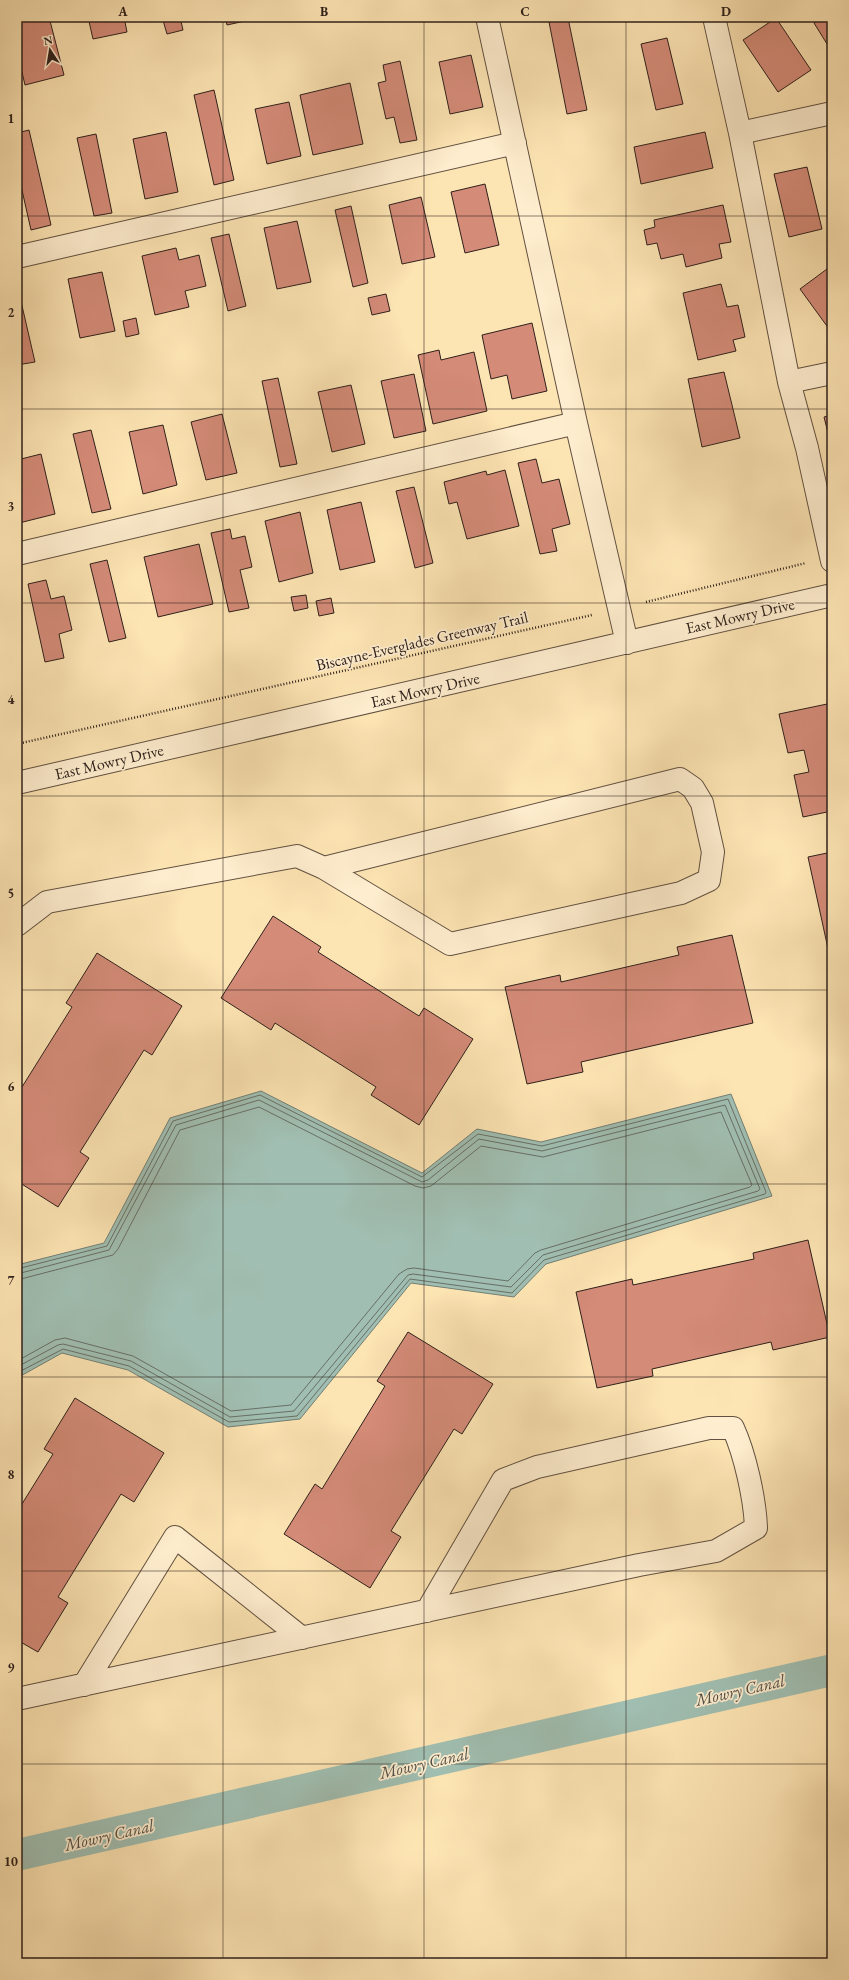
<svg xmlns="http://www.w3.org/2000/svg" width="849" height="1980" font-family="'EB Garamond',serif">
  <rect width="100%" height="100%" fill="#fde4b3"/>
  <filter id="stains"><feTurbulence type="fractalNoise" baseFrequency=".005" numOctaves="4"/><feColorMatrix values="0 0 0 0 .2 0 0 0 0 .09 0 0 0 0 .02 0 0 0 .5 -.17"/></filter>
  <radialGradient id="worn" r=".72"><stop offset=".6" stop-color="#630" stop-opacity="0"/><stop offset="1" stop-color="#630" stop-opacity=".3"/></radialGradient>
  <path fill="#a0beb1" stroke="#727f75" d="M 261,1091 L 422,1173 L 477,1129 L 541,1142 L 731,1094 L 772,1196 L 546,1264 L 514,1297 L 411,1283 L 300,1419 L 228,1427 L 128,1370 L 62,1353 L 17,1378 L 17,1265 L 104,1243 L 170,1118 Z"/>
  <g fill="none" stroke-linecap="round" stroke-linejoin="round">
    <path stroke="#676f66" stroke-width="1" d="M 17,1269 L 107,1246 L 173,1121 L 260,1095 L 422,1177 L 478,1134 L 542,1146 L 728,1099 L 766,1192 L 765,1194 L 544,1260 L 512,1293 L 410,1279 L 297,1416 L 229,1422 L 129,1366 L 63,1349 L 17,1373
      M 17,1274 L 109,1250 L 176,1125 L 259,1100 L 422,1182 L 428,1180 L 479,1139 L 542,1151 L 725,1105 L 760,1189 L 758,1191 L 543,1255 L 511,1287 L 413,1274 L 408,1275 L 294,1411 L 230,1417 L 131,1361 L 63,1344 L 58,1345 L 17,1367
      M 17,1280 L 113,1255 L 118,1249 L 180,1130 L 259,1107 L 415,1186 L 423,1188 L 431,1186 L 481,1146 L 543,1157 L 721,1112 L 752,1185 L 750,1187 L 541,1250 L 535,1253 L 508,1281 L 414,1268 L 407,1269 L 399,1274 L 291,1405 L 231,1411 L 133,1356 L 65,1338 L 55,1340 L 17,1361"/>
    <path stroke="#a0beb1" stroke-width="32" d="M 17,1855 L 832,1670"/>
  </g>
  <path fill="#d48b78" stroke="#2e201b" d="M 17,17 L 49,17 L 64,75 L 25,85 L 17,51 Z
    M 88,17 L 124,17 L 127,32 L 93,39 Z
    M 162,17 L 180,17 L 183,30 L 167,34 Z
    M 225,17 L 244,17 L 245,21 L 227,25 Z
    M 825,17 L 832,17 L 832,52 L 814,23 Z
    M 568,18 L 587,110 L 567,114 L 549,22 Z
    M 776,18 L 811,70 L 778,92 L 743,40 Z
    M 667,38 L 683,104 L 656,110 L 641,44 Z
    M 471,55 L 483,107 L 450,114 L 439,62 Z
    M 400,61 L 417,140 L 400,143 L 394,117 L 386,119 L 378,83 L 386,81 L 383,65 Z
    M 350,83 L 363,144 L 313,155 L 300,95 Z
    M 214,90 L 234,180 L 214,185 L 194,95 Z
    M 289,102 L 301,156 L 267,164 L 255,109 Z
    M 29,130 L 51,225 L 31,230 L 17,168 L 17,133 Z
    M 166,132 L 178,192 L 145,199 L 133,139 Z
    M 705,132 L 713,168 L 641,184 L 634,147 Z
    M 96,134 L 112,213 L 94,216 L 77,138 Z
    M 807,167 L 822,229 L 789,237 L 774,174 Z
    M 485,184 L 499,245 L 465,253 L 451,192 Z
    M 421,197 L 435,257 L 402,264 L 389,205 Z
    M 723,205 L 731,242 L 719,244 L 722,258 L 686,267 L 683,254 L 661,259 L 657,243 L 647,245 L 644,230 L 655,227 L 654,220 Z
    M 351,206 L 368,283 L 353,287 L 335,210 Z
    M 297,221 L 311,282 L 277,289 L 264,228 Z
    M 229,234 L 246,306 L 228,311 L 211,238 Z
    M 176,248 L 179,260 L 199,255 L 206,286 L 185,291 L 189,307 L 155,315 L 142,256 Z
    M 827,269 L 832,276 L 832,333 L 800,289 Z
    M 102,272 L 115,331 L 80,338 L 68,279 Z
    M 17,284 L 35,362 L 17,365 Z
    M 721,284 L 727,307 L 738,305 L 745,337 L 733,340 L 736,351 L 698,360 L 683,293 Z
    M 386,294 L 390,311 L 372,315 L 368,298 Z
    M 136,318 L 139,334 L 126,337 L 123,321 Z
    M 532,323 L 547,391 L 512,399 L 507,375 L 491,379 L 482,335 Z
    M 439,350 L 441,360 L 474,352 L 487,411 L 433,424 L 418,355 Z
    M 724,372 L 740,438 L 702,447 L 688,379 Z
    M 414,374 L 426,431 L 394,438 L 381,381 Z
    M 278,378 L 297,464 L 280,467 L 262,381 Z
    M 351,385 L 365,444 L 332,452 L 318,392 Z
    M 222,414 L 237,473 L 206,480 L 191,422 Z
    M 832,415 L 832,449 L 824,417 Z
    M 163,425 L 177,485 L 143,494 L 129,432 Z
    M 91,430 L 111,509 L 92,513 L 73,434 Z
    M 41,454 L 55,514 L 19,523 L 17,514 L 17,460 Z
    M 536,459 L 542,483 L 559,479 L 570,524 L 552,529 L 557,551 L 540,554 L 518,463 Z
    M 505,470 L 519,526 L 467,539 L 457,502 L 449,504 L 444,482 L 486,471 L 487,475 Z
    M 414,487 L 433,563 L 415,568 L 396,491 Z
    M 361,502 L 375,562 L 340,570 L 327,510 Z
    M 300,512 L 313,573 L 279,582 L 265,521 Z
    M 230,529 L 232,539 L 245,536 L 252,567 L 240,570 L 249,608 L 229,612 L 211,533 Z
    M 199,544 L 213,604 L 158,617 L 144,557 Z
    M 107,560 L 126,638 L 109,642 L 90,564 Z
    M 46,580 L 51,599 L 64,596 L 72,630 L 59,634 L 64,658 L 45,662 L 28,584 Z
    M 306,595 L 308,608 L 294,611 L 291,597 Z
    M 331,598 L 334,613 L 319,616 L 316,601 Z
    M 832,703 L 832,811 L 803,817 L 794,775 L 809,772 L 804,750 L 788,753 L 779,714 Z
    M 832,852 L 832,967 L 808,857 Z
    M 273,916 L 321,947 L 318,952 L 419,1016 L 424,1008 L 473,1039 L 419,1125 L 371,1095 L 376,1087 L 275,1023 L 271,1030 L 221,998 Z
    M 732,935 L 753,1023 L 581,1062 L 583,1072 L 527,1084 L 505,987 L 560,975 L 561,982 L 679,955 L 677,947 Z
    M 97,953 L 182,1006 L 152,1055 L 144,1050 L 80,1152 L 89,1158 L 58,1207 L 17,1181 L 17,1095 L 72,1007 L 66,1003 Z
    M 808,1240 L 830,1337 L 773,1350 L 771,1342 L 652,1369 L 653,1376 L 597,1388 L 576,1292 L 632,1279 L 633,1285 L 754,1259 L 753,1253 Z
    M 408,1332 L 493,1384 L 462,1434 L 454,1429 L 391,1531 L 401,1537 L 370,1588 L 284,1534 L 315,1484 L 322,1489 L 385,1386 L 377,1381 Z
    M 75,1398 L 164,1453 L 134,1502 L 121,1494 L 58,1597 L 68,1603 L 38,1652 L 17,1640 L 17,1512 L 53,1454 L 44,1449 Z"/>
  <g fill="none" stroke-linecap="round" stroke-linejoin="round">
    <defs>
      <path id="minor" d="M 487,17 L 576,423 L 627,643
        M 714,17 L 740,133 L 789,382 L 807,448 L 832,561
        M 740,133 L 832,113
        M 17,257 L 515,143
        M 789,382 L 832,373
        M 17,554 L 576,423
        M 17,783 L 832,595
        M 17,925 L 47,902 L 297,856 L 324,868 L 450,944 L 681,893 L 709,880 L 713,852 L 702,803 L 693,788 L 680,779 L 324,868
        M 84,1685 L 175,1537 L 302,1638
        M 17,1699 L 639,1565 L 716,1551 L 756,1528 C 755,1499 745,1454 733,1428 L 709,1428 L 537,1467 L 503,1480 L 427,1611"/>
    </defs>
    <use href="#minor" stroke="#625141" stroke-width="24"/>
    <path stroke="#2e201b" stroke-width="2.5" stroke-dasharray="1 2" stroke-linecap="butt" d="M 646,602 L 806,563
      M 17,744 L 592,615"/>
    <use href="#minor" stroke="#feedce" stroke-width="22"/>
  </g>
  <path fill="none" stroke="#2e201b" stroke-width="1" stroke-opacity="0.55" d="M 223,17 L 223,1963M 424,17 L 424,1963M 626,17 L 626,1963M 17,216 L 832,216M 17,409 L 832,409M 17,603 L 832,603M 17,796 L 832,796M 17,990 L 832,990M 17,1184 L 832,1184M 17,1377 L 832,1377M 17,1571 L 832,1571M 17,1764 L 832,1764"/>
  <g text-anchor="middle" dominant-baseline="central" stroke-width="3.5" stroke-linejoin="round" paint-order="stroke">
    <g font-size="16" fill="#2e201b" stroke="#feedce">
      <text transform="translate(740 616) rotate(-13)">East Mowry Drive</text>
      <text transform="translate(422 641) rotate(-13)">Biscayne-Everglades Greenway Trail</text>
      <text transform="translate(425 690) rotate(-13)">East Mowry Drive</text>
      <text transform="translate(109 762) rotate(-13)">East Mowry Drive</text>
    </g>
    <g font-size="17" font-style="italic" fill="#504f48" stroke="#feedce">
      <text transform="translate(740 1690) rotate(-13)">Mowry Canal</text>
      <text transform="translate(424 1763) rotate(-13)">Mowry Canal</text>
      <text transform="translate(109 1835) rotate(-13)">Mowry Canal</text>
    </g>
  </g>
  <rect width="849" height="1980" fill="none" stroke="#fde4b3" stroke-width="44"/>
  <g transform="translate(50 50) rotate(348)" stroke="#feedce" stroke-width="3" paint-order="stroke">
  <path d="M0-3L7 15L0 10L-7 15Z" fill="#2e201b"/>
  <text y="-6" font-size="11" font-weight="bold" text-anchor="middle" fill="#2e201b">N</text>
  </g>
  <rect x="22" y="22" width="805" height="1936" fill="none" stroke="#2e201b" stroke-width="1.5"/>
  <g font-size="13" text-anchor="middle" font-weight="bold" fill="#2e201b">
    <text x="123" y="16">A</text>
    <text x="324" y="16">B</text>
    <text x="525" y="16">C</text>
    <text x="726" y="16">D</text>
    <text x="11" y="123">1</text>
    <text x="11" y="317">2</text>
    <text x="11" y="511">3</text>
    <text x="11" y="704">4</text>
    <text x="11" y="898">5</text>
    <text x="11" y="1091">6</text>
    <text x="11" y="1285">7</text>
    <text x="11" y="1479">8</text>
    <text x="11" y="1672">9</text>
    <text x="11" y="1866">10</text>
  </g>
  <rect width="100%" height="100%" filter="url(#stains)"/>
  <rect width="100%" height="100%" fill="url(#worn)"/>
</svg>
